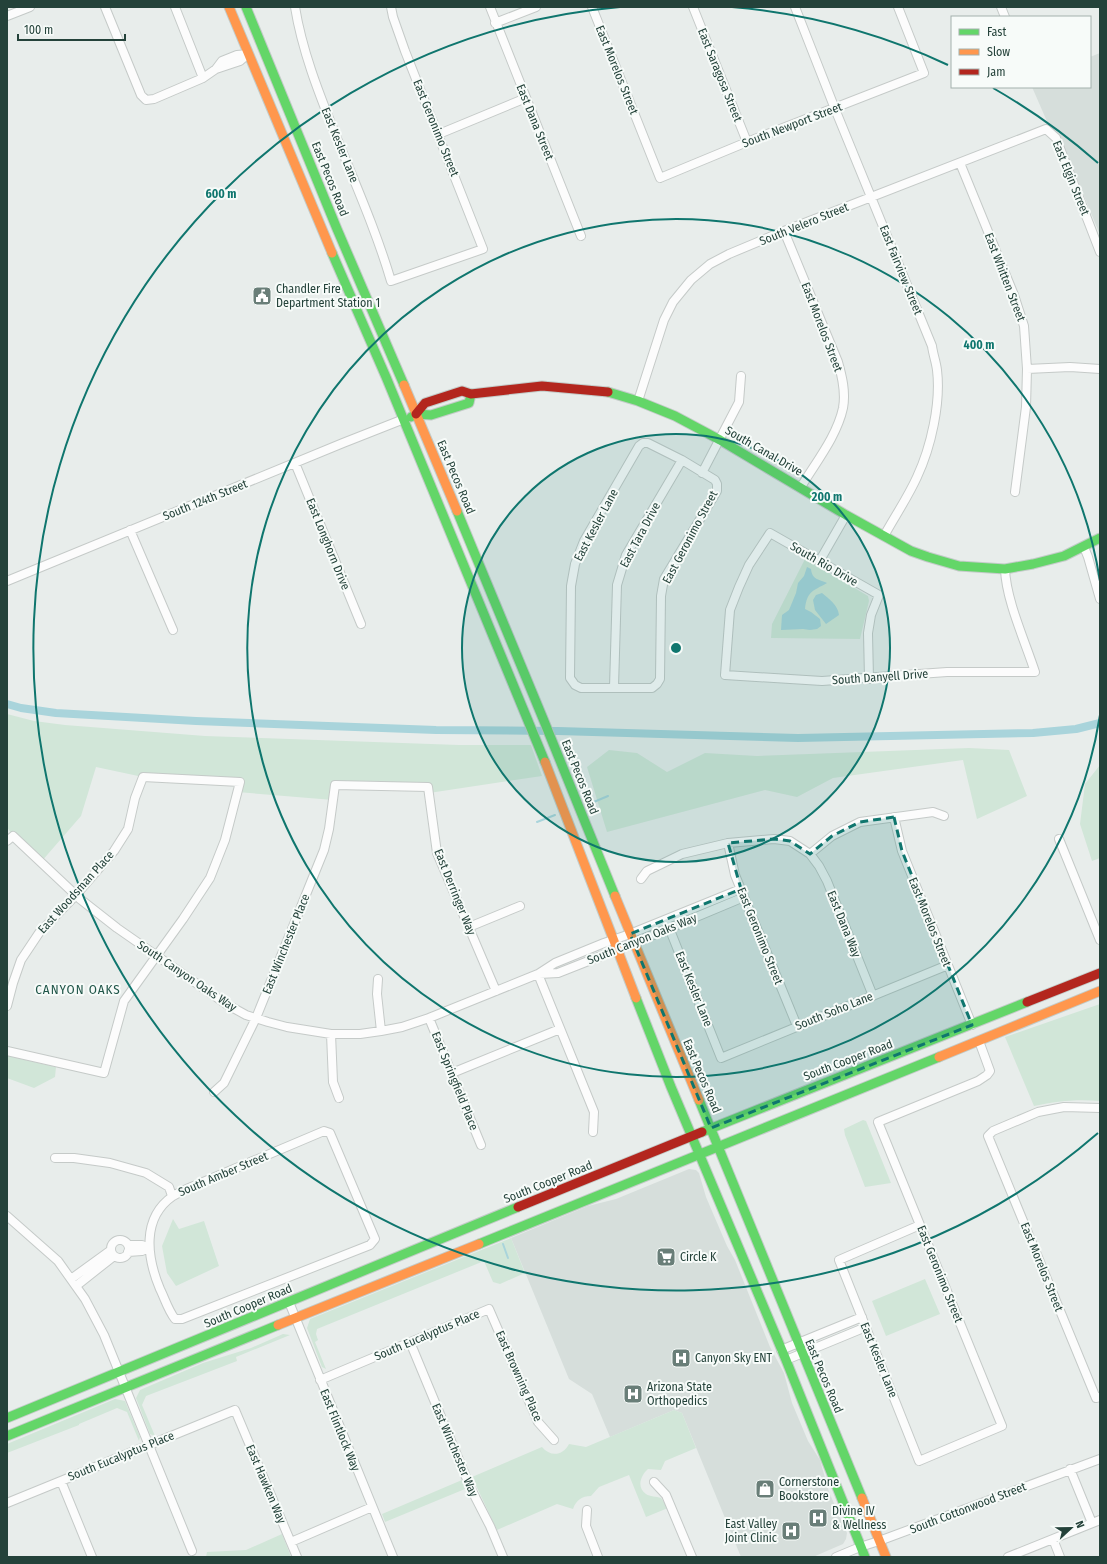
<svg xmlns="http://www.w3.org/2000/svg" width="1107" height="1564" font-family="'Fira Sans Condensed',sans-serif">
  <rect width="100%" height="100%" fill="#e8edeb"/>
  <path fill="#d6dedb" d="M 1100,53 L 1100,235 L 1059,135 L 1049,126 L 1032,87 L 1090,87 L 1090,57 Z
    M 689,1169 L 696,1170 L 699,1173 L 706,1197 L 727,1246 L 735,1260 L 770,1347 L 784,1373 L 792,1403 L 808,1441 L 820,1460 L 829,1492 L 847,1533 L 846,1539 L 843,1544 L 813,1557 L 741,1557 L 682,1413 L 674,1410 L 610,1437 L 592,1394 L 569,1379 L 511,1238 L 588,1206 L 616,1199 Z"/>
  <path fill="#d1e6d8" d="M 805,559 L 868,596 L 869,601 L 860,639 L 771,638 L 772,624 Z
    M 7,714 L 34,721 L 65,725 L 205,736 L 459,745 L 531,745 L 542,776 L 429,793 L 428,787 L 335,785 L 333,800 L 237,792 L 239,782 L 143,777 L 96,767 L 81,816 L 41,862 L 13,836 L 7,827 Z
    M 969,748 L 1009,750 L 1027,796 L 977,819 L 963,760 L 833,778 L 797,797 L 765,790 L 607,832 L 587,767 L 609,750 L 637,753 L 667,772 L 705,753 L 757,756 Z
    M 1100,765 L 1100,858 L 1092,861 L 1080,824 L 1085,784 Z
    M 1100,1004 L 1100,1101 C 1076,1099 1058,1101 1034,1106 L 1005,1037 Z
    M 8,1056 L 56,1067 L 55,1077 L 34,1088 L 7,1078 Z
    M 863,1120 L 866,1121 L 891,1183 L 865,1187 L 845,1135 L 844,1129 Z
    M 173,1219 L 179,1229 L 204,1221 L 219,1266 L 176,1286 L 167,1273 L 162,1246 Z
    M 511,1238 L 525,1273 L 500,1284 L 493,1282 L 484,1261 L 317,1329 L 316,1334 L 318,1340 L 315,1342 L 326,1369 L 322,1367 L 307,1328 L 310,1319 Z
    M 925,1279 L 940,1314 L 886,1336 L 872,1301 Z
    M 283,1334 L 290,1335 L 236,1357 L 237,1361 L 146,1396 L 142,1405 L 155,1436 L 150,1434 L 136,1398 L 140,1390 L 203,1363 L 251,1348 Z
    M 115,1399 L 125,1401 L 140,1437 L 139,1441 L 127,1412 L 117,1408 L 79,1424 L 79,1425 L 7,1453 L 7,1444 Z
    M 674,1410 L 682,1413 L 696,1448 L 665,1461 L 661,1470 L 648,1469 C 641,1475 636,1487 646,1494 C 650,1497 656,1496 661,1498 L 668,1508 L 646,1517 L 629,1475 L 599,1487 L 591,1496 C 582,1496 576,1500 573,1509 L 557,1504 L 497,1530 L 472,1477 L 542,1447 C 550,1457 563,1456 569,1444 L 586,1447 Z
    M 462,1480 L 465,1489 L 385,1522 L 382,1514 Z
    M 282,1534 L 291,1557 L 206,1557 L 207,1552 L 246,1550 Z"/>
  <path fill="#a9d4db" d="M 807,567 L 811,569 C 812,580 819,579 827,583 C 813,591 807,591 805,609 L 811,612 L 820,619 L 821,626 L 817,629 L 810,630 L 803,629 L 781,630 L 782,615 L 789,610 L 796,593 L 798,583 L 804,576 Z
    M 822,593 C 829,599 838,605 839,615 L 826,624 L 815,610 L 813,600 L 816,595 Z"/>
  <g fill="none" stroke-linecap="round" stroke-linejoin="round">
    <path stroke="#a9d4db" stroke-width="2" d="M 589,804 L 608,796
      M 537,822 L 555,815
      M 503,1244 L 508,1258"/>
    <path stroke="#a9d4db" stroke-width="8" d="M 7,704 L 21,708 L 56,713 L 196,721 L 436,730 L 558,731 L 798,738 L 1033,733 L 1076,729 L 1100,723"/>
    <defs>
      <path id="street" d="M 105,7 L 141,95 L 146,100 L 154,99 L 203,78 L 216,69 L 222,61 L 237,55 L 248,54
        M 175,7 L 203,78
        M 295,7 C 302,50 318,91 334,131 C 354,181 376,230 391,281 L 483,249 L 405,51 L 393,17 L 391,7
        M 490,7 L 581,236
        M 592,7 L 660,178 L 747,142 L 924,73 L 898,7
        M 693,7 L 747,142
        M 795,7 L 835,109 L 932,346 C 933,354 936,362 937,370 C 941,403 931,447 917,477 C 908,497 895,516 884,536
        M 1001,7 L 1005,17
        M 7,16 L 30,7
        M 495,23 L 536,7
        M 216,69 L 240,61 L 248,54
        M 439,134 L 526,98
        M 960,163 L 1014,295 L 1024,326 L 1027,369 L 1026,407 L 1015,492
        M 784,231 L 838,362 C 842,376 846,392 843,408 C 837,436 816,462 801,487
        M 1027,369 L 1070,367 L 1100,369
        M 638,401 L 664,320 L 673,302 L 691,280 L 710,264 L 729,254 L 784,231 L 1046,129 L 1056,138 L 1100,252
        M 643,443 L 648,443 L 682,460 L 715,480 L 717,484 L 717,491 L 664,579 L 661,596 L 660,679 L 657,684 L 652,688 L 581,688 L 575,685 L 570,678 L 571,586 L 575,564 L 584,541 L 639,446 Z
        M 295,463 L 361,624
        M 702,473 L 739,402 L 741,376
        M 130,530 L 173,630
        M 1084,547 L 1088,557 L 1100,599
        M 819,562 L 846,515
        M 7,581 L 343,443 L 404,419
        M 869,679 L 868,633 L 871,615 L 879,595 L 770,533 L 749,565 L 739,587 L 730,610 L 725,675 L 822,681 L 947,672 L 1035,672 C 1025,641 1006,600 1005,569
        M 614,687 L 617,585 L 626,555 L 682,460
        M 894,817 L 902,851 L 972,1025
        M 1059,839 L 1100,940
        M 7,841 L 13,836 L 80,899 L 117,928 L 226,1004 L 246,1015 L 268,1022 L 287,1027 L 331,1034 L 360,1034 L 381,1031 L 402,1027 L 429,1018 L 538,974 L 555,963 L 604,943 L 630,934 L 741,889
        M 728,843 L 735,875 L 797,1026
        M 810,854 L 832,836 L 860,822 L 933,812 L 944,816
        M 641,879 L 647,871 L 682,854 L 728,843 L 774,839 L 790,841 L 810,854 L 819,866 L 827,881 L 873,996
        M 666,920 L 721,1058 L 948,965
        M 469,927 L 520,906
        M 538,974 L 594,1112 L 593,1132
        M 539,974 L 558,973 L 634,943 L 744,897
        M 378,979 L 377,994 L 381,1031
        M 7,1006 L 13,983 L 21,960 L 39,933 L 76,895 L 114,851 L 128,829 L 135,798 L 143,777 L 240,782 L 225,840 L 210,878 L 183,919 L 124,1001 L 104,1073 L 7,1051
        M 429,1018 L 481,1145
        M 331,1034 L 333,1082 L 339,1098
        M 452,1073 L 560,1029
        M 214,1092 L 224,1083 L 256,1018 L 324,850 L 329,829 L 335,785 L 428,787 L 437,853 L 496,991
        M 1100,1108 L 1064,1107 L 1038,1112 L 993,1131 L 988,1136 L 1096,1398 L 1100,1397
        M 324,1131 L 330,1133 L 375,1239 L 370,1245 L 182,1319 L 175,1319 C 168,1310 165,1299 160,1289 C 147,1258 141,1218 173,1196 C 178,1193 184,1190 189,1188 Z
        M 55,1158 L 74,1158 L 110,1163 L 146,1173 L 169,1187 L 172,1196
        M 7,1216 L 58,1261 L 85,1299 L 104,1335 L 192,1551
        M 920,1225 L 839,1260 L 919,1461 L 1002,1426 L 878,1122 L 978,1081 L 987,1075 L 990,1071 L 979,1041
        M111 1249a9 9 0 1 1 18 0a9 9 0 1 1-18 0Z
        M 128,1245 L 142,1245 L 149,1248 L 142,1251 L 128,1252
        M 71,1279 L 111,1250
        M 76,1286 L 114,1256
        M 289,1302 L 393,1557
        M 410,1342 L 471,1489 L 490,1526 L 503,1557
        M 781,1350 L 862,1317
        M 786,1360 L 866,1327
        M 320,1380 L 489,1309 L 538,1422 L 554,1440
        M 1070,1469 L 1092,1523
        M 61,1481 L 92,1557
        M 654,1482 L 666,1495 L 692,1557
        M 7,1503 L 235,1410 L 297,1557
        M 587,1510 L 586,1526 L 598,1557
        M 1053,1539 L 1060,1557
        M 291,1542 L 372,1507
        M 836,1557 L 860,1547 L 879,1541 L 1100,1459
        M 1008,1557 L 1100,1520"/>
      <path id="fast" d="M 246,7 L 337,229 L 404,385
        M 332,253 L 386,377 L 545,762
        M 608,392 L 638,401 L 675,416 L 720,440 L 846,515 L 911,551 L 928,557 L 959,566 L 1005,569 L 1033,564 L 1064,556 L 1100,538
        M 411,417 L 416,414 L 431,415 L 469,403 L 471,394
        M 457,511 L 544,721 L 615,896
        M 636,998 L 671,1087 L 786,1360 L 865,1557
        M 699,1100 L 862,1498
        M 702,1132 L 1027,1002
        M 479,1244 L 939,1057
        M 7,1418 L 518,1207
        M 7,1436 L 278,1325"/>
      <path id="slow" d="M 229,7 L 332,253
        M 404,385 L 457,511
        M 545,762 L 636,998
        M 615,896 L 699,1100
        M 939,1057 L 1100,991
        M 278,1325 L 479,1244
        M 862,1498 L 886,1557"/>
      <path id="jam" d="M 416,414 L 425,403 L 462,391 L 471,394 L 542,386 L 608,392
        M 1027,1002 L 1100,973
        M 518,1207 L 702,1132"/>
    </defs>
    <use href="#street" stroke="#c5cac8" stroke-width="10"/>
    <use href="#fast" stroke="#c3cbc8" stroke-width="11"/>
    <use href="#slow" stroke="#c3cbc8" stroke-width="11"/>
    <use href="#jam" stroke="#c3cbc8" stroke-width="11"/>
    <use href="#street" stroke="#fcfcfc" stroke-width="8"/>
    <use href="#fast" stroke="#63d668" stroke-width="9"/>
    <use href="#slow" stroke="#ff974d" stroke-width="9"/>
    <use href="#jam" stroke="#b3261e" stroke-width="9"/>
  </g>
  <path fill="#0f766e" fill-opacity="0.2" stroke="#0f766e" stroke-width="3" stroke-dasharray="8 5" stroke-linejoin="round" d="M 894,817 L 902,851 L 972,1025 L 711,1128 L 630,934 L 741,889 L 728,843 L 774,839 L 790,841 L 810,854 L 832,836 L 860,822 Z"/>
  <circle cx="676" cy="648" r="214" fill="#0f766e" fill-opacity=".12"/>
  <g fill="none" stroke="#0f766e" stroke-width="2">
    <circle cx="676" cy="648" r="214"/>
    <path d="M1100 715A429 429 0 1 1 1100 581"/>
    <path d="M1098 1133A643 643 0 1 1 620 7M732 7A643 643 0 0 1 948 65M993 88A643 643 0 0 1 1098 163"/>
  </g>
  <defs>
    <symbol id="civic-square" viewBox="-11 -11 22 22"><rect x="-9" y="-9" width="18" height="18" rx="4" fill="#697e78" stroke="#f7fbf9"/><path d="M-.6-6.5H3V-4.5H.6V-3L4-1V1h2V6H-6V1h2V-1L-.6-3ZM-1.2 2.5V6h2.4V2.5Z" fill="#fff"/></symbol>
    <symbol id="supermarket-square" viewBox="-11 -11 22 22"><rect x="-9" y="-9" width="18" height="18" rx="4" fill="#697e78" stroke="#f7fbf9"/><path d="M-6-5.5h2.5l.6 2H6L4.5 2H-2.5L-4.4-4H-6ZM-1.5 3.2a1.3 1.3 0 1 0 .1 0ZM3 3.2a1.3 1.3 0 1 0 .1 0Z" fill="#fff"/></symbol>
    <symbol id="hospital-square" viewBox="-11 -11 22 22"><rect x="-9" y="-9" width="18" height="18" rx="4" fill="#697e78" stroke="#f7fbf9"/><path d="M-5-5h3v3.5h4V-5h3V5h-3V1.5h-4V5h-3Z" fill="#fff"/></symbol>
    <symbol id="shop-square" viewBox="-11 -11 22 22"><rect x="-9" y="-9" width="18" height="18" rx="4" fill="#697e78" stroke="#f7fbf9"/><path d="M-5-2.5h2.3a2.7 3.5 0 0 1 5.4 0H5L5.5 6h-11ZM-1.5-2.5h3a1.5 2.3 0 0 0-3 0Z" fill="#fff"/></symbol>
  </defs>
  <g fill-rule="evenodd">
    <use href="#civic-square" x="251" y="285" width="22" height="22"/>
    <use href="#supermarket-square" x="655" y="1246" width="22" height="22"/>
    <use href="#hospital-square" x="670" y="1347" width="22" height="22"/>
    <use href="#hospital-square" x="622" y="1383" width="22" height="22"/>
    <use href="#shop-square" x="754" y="1478" width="22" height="22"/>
    <use href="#hospital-square" x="807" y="1507" width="22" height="22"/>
    <use href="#hospital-square" x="780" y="1520" width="22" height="22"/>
  </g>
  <g text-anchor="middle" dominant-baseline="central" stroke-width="4" stroke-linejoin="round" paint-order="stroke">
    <g font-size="12" fill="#24423a" stroke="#f7fbf9">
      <text transform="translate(617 70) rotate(68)">East Morelos Street</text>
      <text transform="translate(720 75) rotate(68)">East Saragosa Street</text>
      <text transform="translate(535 122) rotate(68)">East Dana Street</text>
      <text transform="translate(792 125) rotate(-21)">South Newport Street</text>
      <text transform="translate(436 128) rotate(68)">East Geronimo Street</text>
      <text transform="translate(340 145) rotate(68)">East Kesler Lane</text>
      <text transform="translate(1071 178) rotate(68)">East Elgin Street</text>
      <text transform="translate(330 179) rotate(68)">East Pecos Road</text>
      <text transform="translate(804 224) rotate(-22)">South Velero Street</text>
      <text transform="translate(901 270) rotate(68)">East Fairview Street</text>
      <text transform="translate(1005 277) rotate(69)">East Whitten Street</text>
      <text transform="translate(822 327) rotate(69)">East Morelos Street</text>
      <text transform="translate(764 451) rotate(30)">South Canal Drive</text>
      <text transform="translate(456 477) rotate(67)">East Pecos Road</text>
      <text transform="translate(205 500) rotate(-22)">South 124th Street</text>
      <text transform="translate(596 525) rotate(-62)">East Kesler Lane</text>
      <text transform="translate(640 535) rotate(-62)">East Tara Drive</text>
      <text transform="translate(690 537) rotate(-62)">East Geronimo Street</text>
      <text transform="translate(328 544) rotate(68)">East Longhorn Drive</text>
      <text transform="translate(824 564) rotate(30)">South Rio Drive</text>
      <text transform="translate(880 677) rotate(-4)">South Danyell Drive</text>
      <text transform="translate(580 777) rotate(68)">East Pecos Road</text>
      <text transform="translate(76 892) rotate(-48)">East Woodsman Place</text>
      <text transform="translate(455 892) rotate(68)">East Derringer Way</text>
      <text transform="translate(930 922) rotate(68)">East Morelos Street</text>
      <text transform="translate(844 924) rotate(68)">East Dana Way</text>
      <text transform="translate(760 936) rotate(68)">East Geronimo Street</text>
      <text transform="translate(642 939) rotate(-22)">South Canyon Oaks Way</text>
      <text transform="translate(286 944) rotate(-68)">East Winchester Place</text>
      <text transform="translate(187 976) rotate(34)">South Canyon Oaks Way</text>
      <text transform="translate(694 989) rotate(68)">East Kesler Lane</text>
      <text transform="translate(834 1011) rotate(-22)">South Soho Lane</text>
      <text transform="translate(848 1060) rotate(-21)">South Cooper Road</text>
      <text transform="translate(702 1076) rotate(67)">East Pecos Road</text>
      <text transform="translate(455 1081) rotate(68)">East Springfield Place</text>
      <text transform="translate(223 1174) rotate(-23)">South Amber Street</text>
      <text transform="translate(548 1182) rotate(-22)">South Cooper Road</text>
      <text transform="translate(1042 1267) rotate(68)">East Morelos Street</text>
      <text transform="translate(940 1274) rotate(68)">East Geronimo Street</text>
      <text transform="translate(248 1306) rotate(-23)">South Cooper Road</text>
      <text transform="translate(427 1335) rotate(-23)">South Eucalyptus Place</text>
      <text transform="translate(879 1360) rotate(68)">East Kesler Lane</text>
      <text transform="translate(519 1376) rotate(66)">East Browning Place</text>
      <text transform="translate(824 1376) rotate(67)">East Pecos Road</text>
      <text transform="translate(340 1430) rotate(68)">East Flintlock Way</text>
      <text transform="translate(455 1450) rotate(67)">East Winchester Way</text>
      <text transform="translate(121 1456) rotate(-22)">South Eucalyptus Place</text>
      <text transform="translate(266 1484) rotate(67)">East Hawken Way</text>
      <text transform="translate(968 1508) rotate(-21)">South Cottonwood Street</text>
    </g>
    <g font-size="12" fill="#24423a" stroke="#f7fbf9" text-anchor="start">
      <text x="276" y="289">Chandler Fire<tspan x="276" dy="14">Department Station 1</tspan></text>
      <text x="680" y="1257">Circle K</text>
      <text x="695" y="1358">Canyon Sky ENT</text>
      <text x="647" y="1387">Arizona State<tspan x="647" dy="14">Orthopedics</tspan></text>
      <text x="779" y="1482">Cornerstone<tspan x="779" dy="14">Bookstore</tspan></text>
      <text x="832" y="1511">Divine IV<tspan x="832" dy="14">&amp; Wellness</tspan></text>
      <text x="777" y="1524" text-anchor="end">East Valley<tspan x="777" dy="14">Joint Clinic</tspan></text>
    </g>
    <g font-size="13" letter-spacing="1" fill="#1f5548" stroke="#f7fbf9">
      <text x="78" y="989">CANYON OAKS</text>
    </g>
  </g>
  <circle cx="676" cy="648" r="6" fill="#0f766e" stroke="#f7fbf9" stroke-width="2"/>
  <g font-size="12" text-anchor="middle" font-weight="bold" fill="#0f766e" stroke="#f7fbf9" stroke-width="4" stroke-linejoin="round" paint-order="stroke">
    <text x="221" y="198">600 m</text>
    <text x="979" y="349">400 m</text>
    <text x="827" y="501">200 m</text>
  </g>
  <rect width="1107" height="1564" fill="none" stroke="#24423a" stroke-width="16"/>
  <rect x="951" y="16" width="140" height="72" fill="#f7fbf9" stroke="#a3b1ad"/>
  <rect x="959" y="29" width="20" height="6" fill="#63d668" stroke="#a3b1ad"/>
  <text x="987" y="36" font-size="12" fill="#24423a">Fast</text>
  <rect x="959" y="49" width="20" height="6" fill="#ff974d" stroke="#a3b1ad"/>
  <text x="987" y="56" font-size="12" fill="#24423a">Slow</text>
  <rect x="959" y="69" width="20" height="6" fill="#b3261e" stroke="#a3b1ad"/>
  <text x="987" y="76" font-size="12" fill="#24423a">Jam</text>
  <g transform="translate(1071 1528) rotate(68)" stroke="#f7fbf9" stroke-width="3" paint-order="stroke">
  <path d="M0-3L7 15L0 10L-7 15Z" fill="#24423a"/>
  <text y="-6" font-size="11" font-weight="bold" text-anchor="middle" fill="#24423a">N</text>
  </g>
  <path d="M18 34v6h107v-6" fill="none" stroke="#24423a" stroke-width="2"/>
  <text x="24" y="34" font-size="12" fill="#24423a" stroke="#f7fbf9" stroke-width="3" paint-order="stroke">100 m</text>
</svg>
